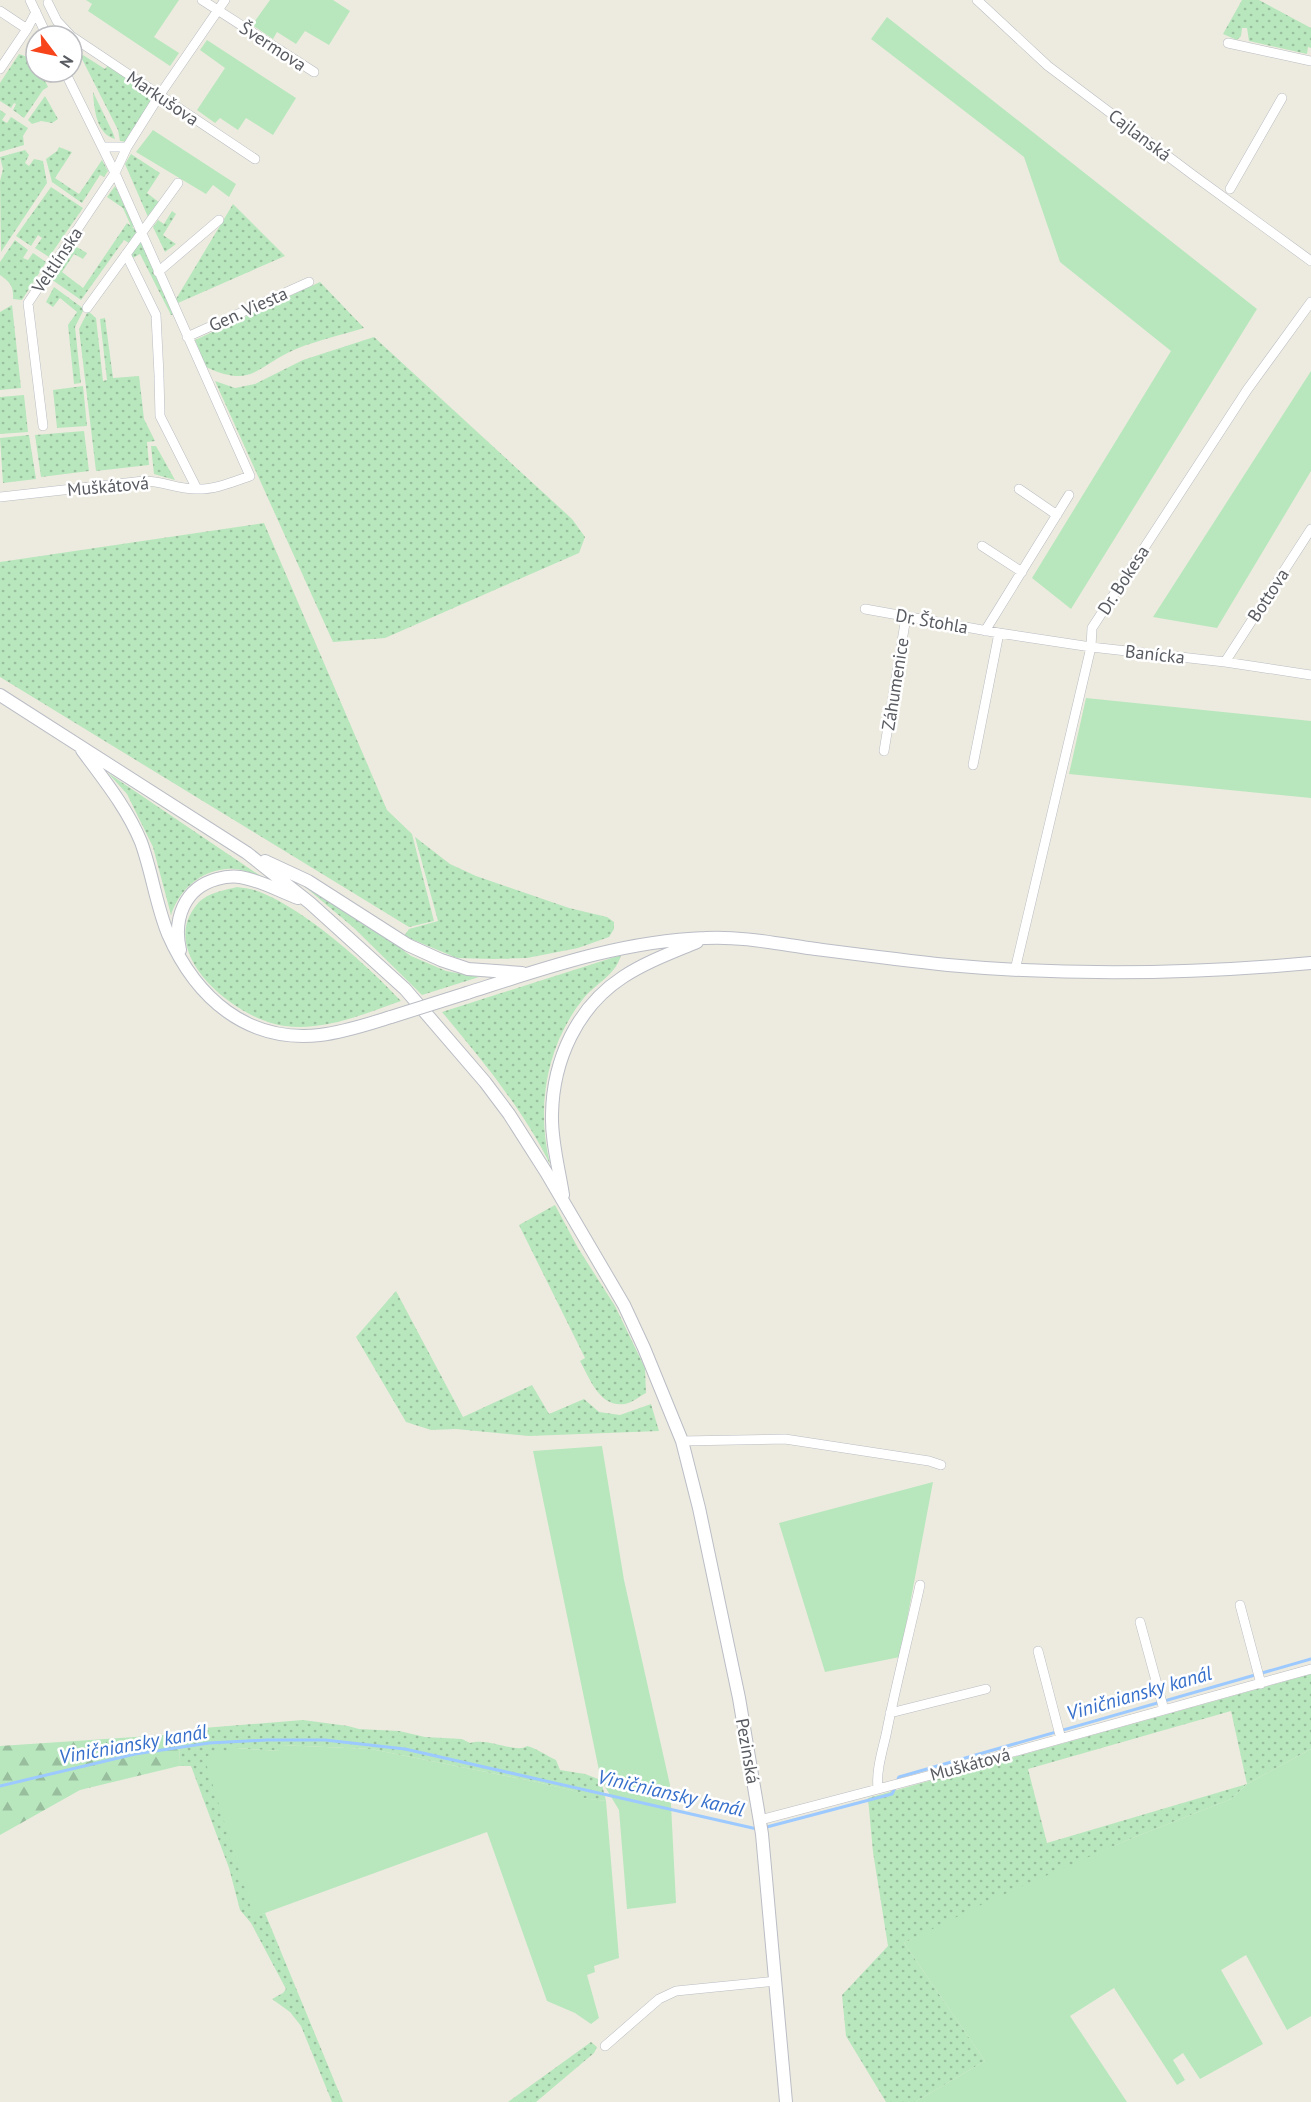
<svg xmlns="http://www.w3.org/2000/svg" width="1311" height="2102" font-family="'PT Sans',sans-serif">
  <defs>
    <pattern id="grass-dots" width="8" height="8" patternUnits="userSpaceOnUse" patternTransform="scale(1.5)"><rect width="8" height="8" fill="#b8e7bd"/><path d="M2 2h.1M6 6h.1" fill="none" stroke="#98be9d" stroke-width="1.8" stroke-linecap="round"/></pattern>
    <pattern id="forest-firs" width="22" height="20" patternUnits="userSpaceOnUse" patternTransform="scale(1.5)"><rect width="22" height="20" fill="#b8e7bd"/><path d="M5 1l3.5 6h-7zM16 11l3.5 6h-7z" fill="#98be9d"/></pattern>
  </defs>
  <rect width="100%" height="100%" fill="#edebdf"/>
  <path fill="url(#grass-dots)" fill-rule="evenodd" d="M 1242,0 L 1259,0 L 1311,28 L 1311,48 L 1308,47 L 1307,54 L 1249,41 L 1247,28 L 1242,28 L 1241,36 L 1237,40 L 1223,34 Z
    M 19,54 L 36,60 L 36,72 L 41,72 L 48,87 L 43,90 L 24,118 L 13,110 L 16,104 L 14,103 L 11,108 L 0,101 L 0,83 Z
    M 83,55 L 105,69 L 108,65 L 155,97 L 127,142 L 120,141 L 118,130 L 81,57 Z
    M 93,92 L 113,133 L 115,139 C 96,134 94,108 93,92 Z
    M 45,96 L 58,119 L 52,123 L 41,121 L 32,124 L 28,120 Z
    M 0,110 L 6,114 L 2,120 L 7,123 L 11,117 L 28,128 L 23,136 L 24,145 L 0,152 Z
    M 59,147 L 72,152 L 55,178 L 79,194 L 102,160 L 108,171 L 104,177 L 100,175 L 82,203 L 52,182 L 46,159 L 57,151 Z
    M 25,150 L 29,155 L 25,163 L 29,166 L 34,159 L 43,161 L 47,183 L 1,252 L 0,181 L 3,169 L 0,157 Z
    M 131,154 L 160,173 L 147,193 L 160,203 L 148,217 L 125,164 Z
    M 115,186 L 134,226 L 132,227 L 137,231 L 129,243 L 124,240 L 81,300 L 51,279 L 75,246 L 87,253 L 83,259 L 74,254 L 62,272 L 83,288 L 127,223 L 131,226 L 123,208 L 107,197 Z
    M 51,187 L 83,208 L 49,257 L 35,248 L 42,238 L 38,235 L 31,246 L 16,236 Z
    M 233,204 L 285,256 L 178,303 L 176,299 Z
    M 172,211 L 176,214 L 163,235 L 176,244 L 165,252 L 153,227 L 158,220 L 164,224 Z
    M 140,239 L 173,315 L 171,315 L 140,254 L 131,259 L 129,255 Z
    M 15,240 L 28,250 L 23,258 L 28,260 L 33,253 L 46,262 L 22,300 L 13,299 C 14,287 10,282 0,275 L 0,262 Z
    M 320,282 L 364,328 C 342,335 318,340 296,349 C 256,366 253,389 206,367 L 195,340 Z
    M 54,287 L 84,309 L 75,327 L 81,383 L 74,384 L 68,325 L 77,312 L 60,298 L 53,307 L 46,302 Z
    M 12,305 L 21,388 L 0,390 L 0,312 Z
    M 88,311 L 96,318 L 103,381 L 107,380 L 100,319 L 105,318 L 113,378 L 139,376 L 144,419 L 155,441 L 147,442 L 149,465 L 96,471 L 79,329 Z
    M 374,337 L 572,519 L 585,537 L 579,553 L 385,638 L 333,642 L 215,381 L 235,388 L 255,384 L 303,360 Z
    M 83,386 L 87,426 L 57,428 L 53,390 Z
    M 24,395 L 28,432 L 0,434 L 0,397 Z
    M 84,431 L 89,471 L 41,477 L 35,435 Z
    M 29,435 L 36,479 L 3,483 L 0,438 Z
    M 151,446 L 156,446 L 175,480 L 154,474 Z
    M 264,523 L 387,810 L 412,834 L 434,921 L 409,927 L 0,677 L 0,562 Z
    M 108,773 L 268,881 C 255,875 241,867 227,869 C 200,871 179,890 171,915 L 153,847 L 127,794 Z
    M 415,837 L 450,864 L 476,876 L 569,908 L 607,917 L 614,922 L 614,929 L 609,937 L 578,948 L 527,958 L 494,959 L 457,958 L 404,936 L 409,929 L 438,921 Z
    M 303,885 L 371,927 L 411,956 L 446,971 L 479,977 L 422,995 L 354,928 Z
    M 237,887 C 244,888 253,889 260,892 C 307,911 366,964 401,1001 C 364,1014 325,1031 285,1026 C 238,1021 152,953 199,902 C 208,893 225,890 237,887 Z
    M 621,955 C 616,975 596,983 583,999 C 546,1046 536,1107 550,1164 C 522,1108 482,1060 442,1012 Z
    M 555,1205 L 578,1248 L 615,1306 L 645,1368 L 646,1393 C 640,1396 632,1403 625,1404 C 600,1408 590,1379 580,1361 L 585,1358 L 519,1225 Z
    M 396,1291 L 463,1417 L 532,1385 L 549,1414 L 584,1399 L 599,1412 L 620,1415 L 651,1404 L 659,1431 L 529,1436 L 456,1429 L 431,1430 L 406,1422 L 356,1337 Z
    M 1311,1674 L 1311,1749 L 1247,1784 L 1231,1799 L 1125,1841 L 904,1943 L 985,2061 L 915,2102 L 886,2102 L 846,2036 L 842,1995 L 888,1946 L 873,1852 L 868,1798 ZM 1231,1711 L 1247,1784 L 1047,1843 L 1028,1769 Z
    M 303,1720 L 348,1726 L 359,1729 L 399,1731 L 425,1737 L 462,1739 L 470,1743 C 488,1737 517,1754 527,1746 C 536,1748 547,1756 556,1760 L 560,1770 L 585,1774 L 601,1780 L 606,1801 L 581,1798 L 582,1793 L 537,1782 L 371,1749 L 280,1745 L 280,1751 L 236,1748 L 254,1916 L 265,1913 L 343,2102 L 332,2102 L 301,2026 L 290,2012 L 272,1999 L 283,1993 L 286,1989 L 251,1923 L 240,1910 L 229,1868 L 191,1766 L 179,1766 L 180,1734 L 203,1728 Z
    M 591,2042 L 597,2047 L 594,2053 L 536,2102 L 508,2102 Z"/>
  <path fill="url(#forest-firs)" d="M 180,1734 L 179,1766 L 80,1790 L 0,1835 L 0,1746 Z"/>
  <path fill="#b8e7bd" d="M 86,0 L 179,0 L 154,37 L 179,53 L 170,66 L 88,11 L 92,4 Z
    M 270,0 L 333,0 L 350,11 L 329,45 L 305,31 L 296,44 L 277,32 L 273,39 L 252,25 Z
    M 887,17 L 1257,309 L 1071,609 L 1032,578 L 1171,351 L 1060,262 L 1024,157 L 871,39 Z
    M 207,40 L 296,98 L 273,135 L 246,118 L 238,130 L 220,118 L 215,123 L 197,110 L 225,68 L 200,50 Z
    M 153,130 L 236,184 L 229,197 L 213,185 L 206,194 L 136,152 Z
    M 1311,371 L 1311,471 L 1217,628 L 1153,617 Z
    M 1086,698 L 1311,721 L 1311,798 L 1069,774 Z
    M 602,1446 L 624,1580 L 670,1785 L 676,1903 L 627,1909 L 619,1810 L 601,1780 L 533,1451 Z
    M 933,1482 L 900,1657 L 825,1672 L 779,1523 Z
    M 280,1745 L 371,1749 L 537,1782 L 583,1793 L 582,1798 L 606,1801 L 619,1958 L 594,1966 L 595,1972 L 587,1975 L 599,2018 L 591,2024 L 575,2013 L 547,2001 L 487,1832 L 254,1917 L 204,1757 L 236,1748 L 279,1751 Z
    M 1311,1749 L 1311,2016 L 1287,2030 L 1246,1955 L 1221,1970 L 1263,2044 L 1200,2079 L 1183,2053 L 1173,2060 L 1185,2080 L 1177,2085 L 1114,1988 L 1070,2016 L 1127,2102 L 915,2102 L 985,2061 L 904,1943 L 989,1901 L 1125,1841 L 1231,1799 L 1247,1784 Z"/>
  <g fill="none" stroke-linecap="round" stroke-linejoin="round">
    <path stroke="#9cc9ff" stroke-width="3" d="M 897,1781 L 899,1777 L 1311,1659
      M 0,1786 L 135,1754 L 209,1743 L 267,1740 L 325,1740 L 405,1749 L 757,1829
      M 763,1828 L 892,1794 L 895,1788"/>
    <defs>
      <path id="street" d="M 30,0 L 47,36
        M 202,0 L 314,72
        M 977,0 L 1048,66 L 1193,175 L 1311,261
        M 48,3 L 57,21 L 71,36 L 255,159
        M 0,11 L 27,29
        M 1228,43 L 1311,61
        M 0,69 L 27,29 L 36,12
        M 102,147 L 127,147
        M 1230,189 L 1282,98
        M 126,254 L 156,315 L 159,375
        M 158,272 L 219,220
        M 87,308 L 178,183
        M 187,337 L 309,282
        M 159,377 L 160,416 L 197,489
        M 43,426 L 28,303 L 115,173 L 127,147 L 159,96 L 225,0
        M 1019,489 L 1057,515
        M 0,497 L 144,481 C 162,481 178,489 195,489 C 214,490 233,482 250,476 L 115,173 L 65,72
        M 982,546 L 1022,572
        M 865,609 L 999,633 L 1091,647 L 1225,662 L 1311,675
        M 985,631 L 1069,495
        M 1225,662 L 1311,529
        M 884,751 L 906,617
        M 973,765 L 999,633
        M 1015,970 L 1091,647 L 1092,628 L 1247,390 L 1311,302
        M 682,1441 L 785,1439 L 929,1461 L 941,1465
        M 1240,1605 L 1261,1684
        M 1140,1622 L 1164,1710
        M 1038,1651 L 1061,1739
        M 890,1713 L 986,1689
        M 878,1789 C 876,1771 882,1752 886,1735 C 896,1684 909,1635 920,1585
        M 760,1820 L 920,1778 L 1311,1669
        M 605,2046 L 659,1999 L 676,1991 L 776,1981"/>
      <path id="secondary" d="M 0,695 L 247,853 L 310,903 L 405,989 L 485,1082 L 509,1114 L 546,1172 L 624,1305 L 644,1348 L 682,1441 L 699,1508 L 739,1698 L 762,1834 L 786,2102
        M 82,750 C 104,780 127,808 141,842 C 152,872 156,905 168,934 C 196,998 247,1043 320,1035 C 345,1032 368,1024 391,1017
        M 265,861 L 308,881 L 408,945 L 441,960 L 468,969 L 522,973
        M 180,950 C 173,919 184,888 217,879 C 224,877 232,876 240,877 C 260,880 279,891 298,898
        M 467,993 C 545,968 622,941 705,938 C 739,936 774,943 808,948 C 855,954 901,960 948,965 C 1068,976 1191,974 1311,963
        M 563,1195 C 559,1169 551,1140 552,1114 C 553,1060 577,1007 623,977 C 646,962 671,953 697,942"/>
    </defs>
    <use href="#street" stroke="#babcc2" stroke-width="10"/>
    <use href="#secondary" stroke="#babdc5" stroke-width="14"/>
    <use href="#street" stroke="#fff" stroke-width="9"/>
    <use href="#secondary" stroke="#fff" stroke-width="12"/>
    <defs>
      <path id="secondary-bridge" d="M 391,1017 L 467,993"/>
    </defs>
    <use href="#secondary-bridge" stroke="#babdc5" stroke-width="14" stroke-linecap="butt"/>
    <use href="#secondary-bridge" stroke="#fff" stroke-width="12"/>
  </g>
  <g text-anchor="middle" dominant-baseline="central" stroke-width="5" stroke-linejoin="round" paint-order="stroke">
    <g font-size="18" fill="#585b61" stroke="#fff">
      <text transform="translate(273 46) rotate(33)">Švermova</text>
      <text transform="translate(163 98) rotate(34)">Markušova</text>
      <text transform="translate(1140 135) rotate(37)">Cajlanská</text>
      <text transform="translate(57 260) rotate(-56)">Veltlínska</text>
      <text transform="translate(248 309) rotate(-24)">Gen. Viesta</text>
      <text transform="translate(108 486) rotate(-5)">Muškátová</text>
      <text transform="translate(1123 580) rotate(-57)">Dr. Bokesa</text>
      <text transform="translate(1268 595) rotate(-57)">Bottova</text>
      <text transform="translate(932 621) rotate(10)">Dr. Štohla</text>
      <text transform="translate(1155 654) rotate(6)">Banícka</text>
      <text transform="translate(895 684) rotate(-81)">Záhumenice</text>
      <text transform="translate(748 1751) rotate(80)">Pezinská</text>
      <text transform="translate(970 1764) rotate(-15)">Muškátová</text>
    </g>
    <g font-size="20" font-style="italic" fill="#366fcb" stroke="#fff">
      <text transform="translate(1139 1693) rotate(-16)">Viničniansky kanál</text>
      <text transform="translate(133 1744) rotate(-10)">Viničniansky kanál</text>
      <text transform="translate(671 1793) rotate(13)">Viničniansky kanál</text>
    </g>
  </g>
  <g transform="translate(54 54) rotate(122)"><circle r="28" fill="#ffffff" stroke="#bcbdc0" stroke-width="1.5"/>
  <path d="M0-4.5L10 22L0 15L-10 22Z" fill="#f7441b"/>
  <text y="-9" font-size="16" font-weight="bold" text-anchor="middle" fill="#585b61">N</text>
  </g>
</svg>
